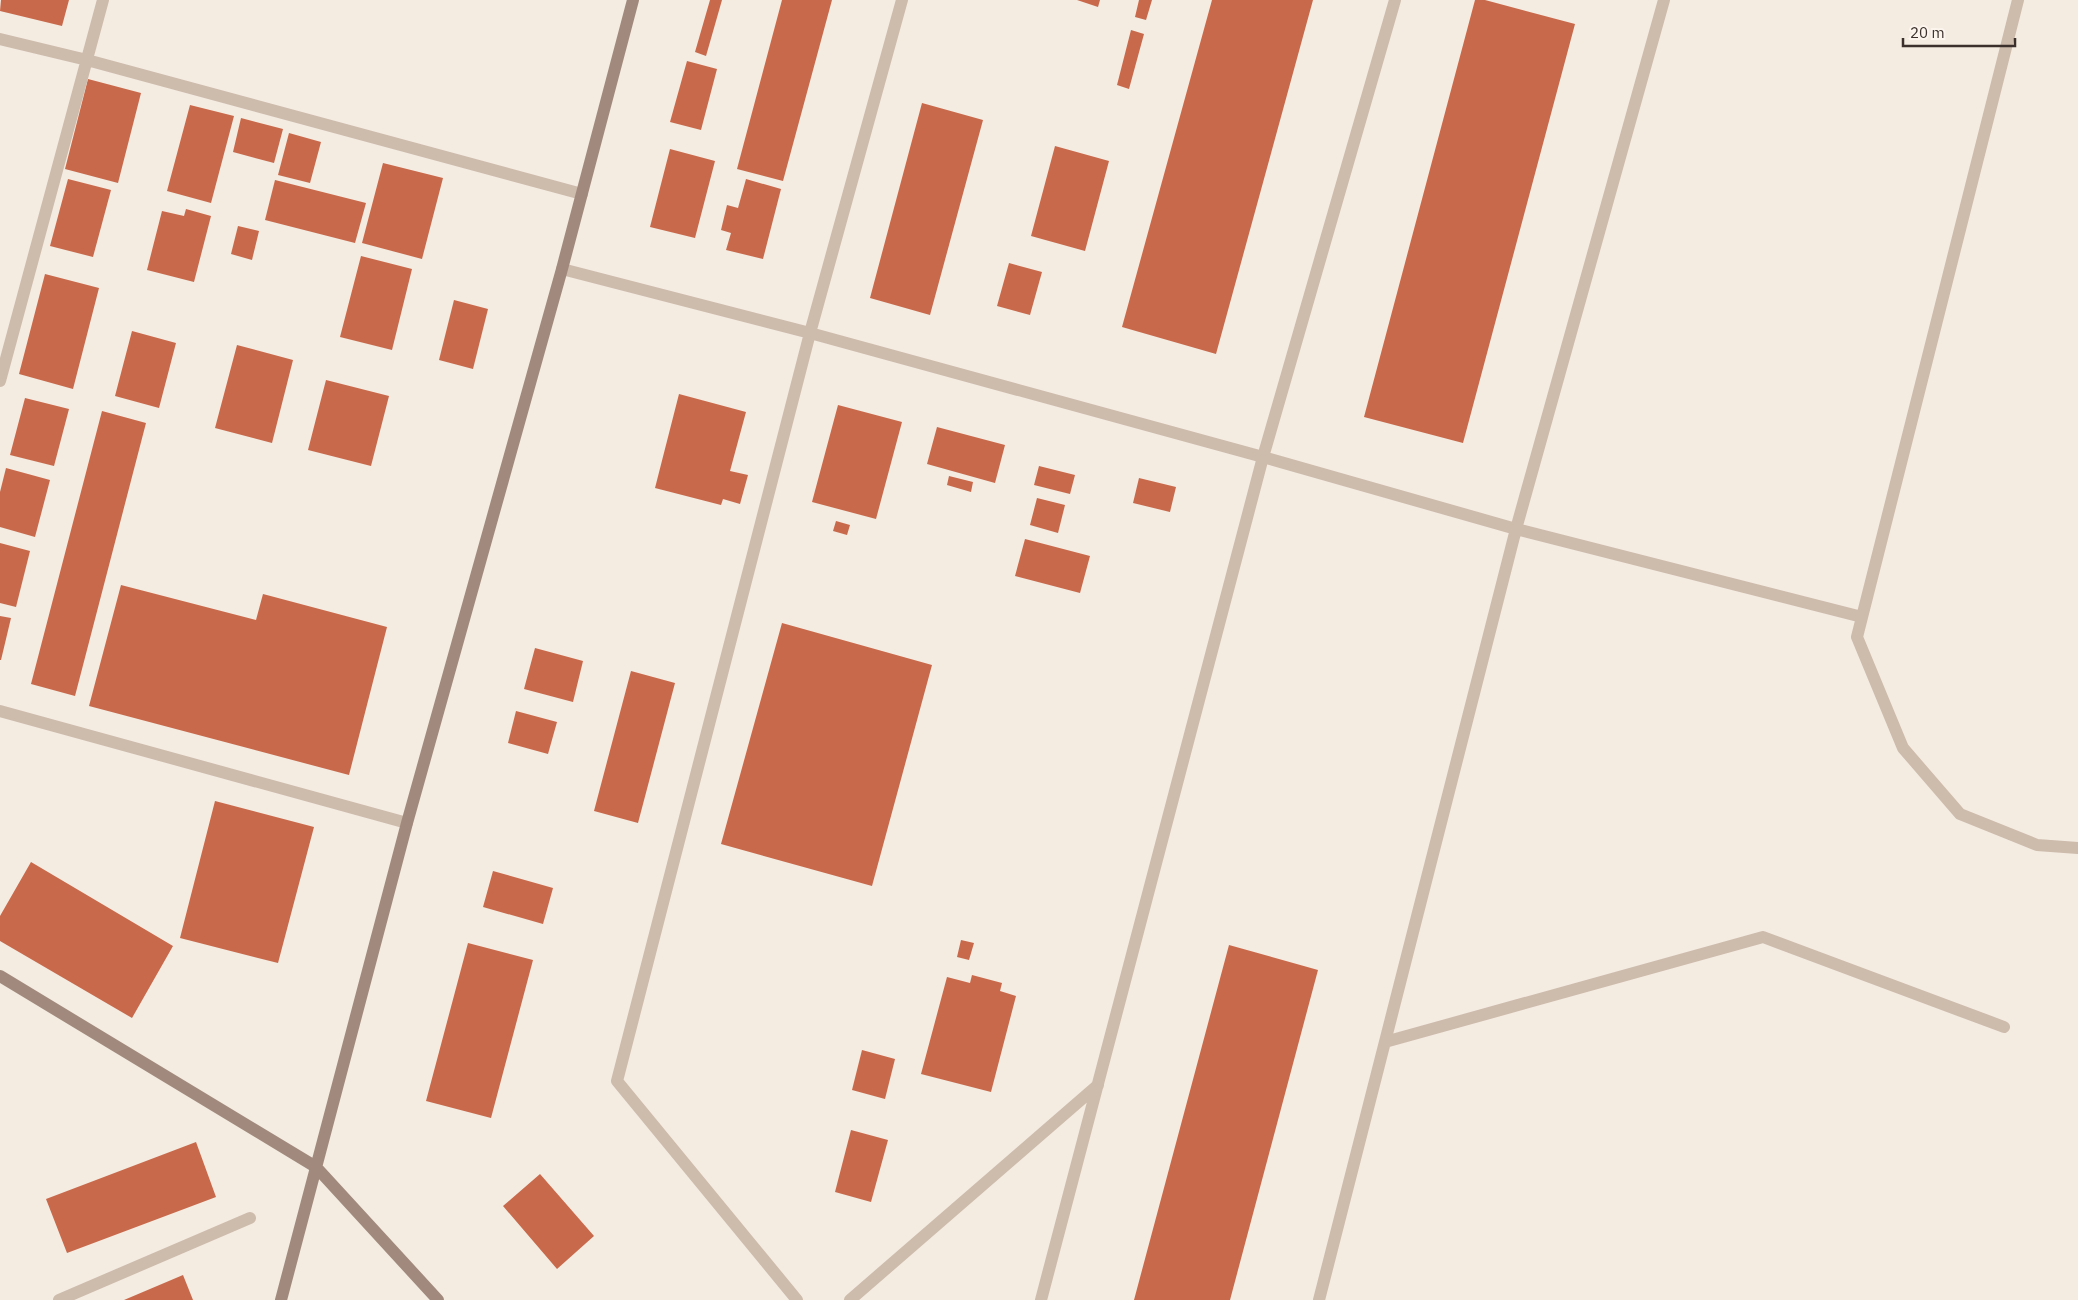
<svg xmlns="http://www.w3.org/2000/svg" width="2078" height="1300" font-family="'IBM Plex Sans',sans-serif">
  <rect width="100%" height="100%" fill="#f4ebe1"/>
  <path fill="#c8694b" d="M 1,0 L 69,0 L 62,26 L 0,11 Z
    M 710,0 L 722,0 L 706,56 L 695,52 Z
    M 782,0 L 832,0 L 783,181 L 737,169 Z
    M 1077,0 L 1100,0 L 1098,7 Z
    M 1139,0 L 1152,0 L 1146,20 L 1135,17 Z
    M 1212,0 L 1313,0 L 1216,354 L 1122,327 Z
    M 1475,0 L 1485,0 L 1575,24 L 1463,443 L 1364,417 Z
    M 1131,30 L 1144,34 L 1129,89 L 1117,85 Z
    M 687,61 L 717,69 L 701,130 L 670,122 Z
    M 88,79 L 141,93 L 118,183 L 65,169 Z
    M 922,103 L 983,120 L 930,315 L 870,298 Z
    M 190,105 L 234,116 L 211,203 L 167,191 Z
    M 241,118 L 283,129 L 274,163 L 233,152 Z
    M 289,133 L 321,142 L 310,183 L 278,175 Z
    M 1055,146 L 1109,161 L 1085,251 L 1031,236 Z
    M 670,149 L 715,161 L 695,238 L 650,227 Z
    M 383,163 L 443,178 L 422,259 L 362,243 Z
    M 68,179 L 111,190 L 93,257 L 50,246 Z
    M 746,179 L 781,189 L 763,259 L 726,250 L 731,233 L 721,230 L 727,205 L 738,208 Z
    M 275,180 L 366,203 L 355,243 L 265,220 Z
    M 186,209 L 211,216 L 194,282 L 147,270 L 162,211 L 184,216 Z
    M 238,226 L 259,231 L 252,260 L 231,254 Z
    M 361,256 L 412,269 L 392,350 L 340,337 Z
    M 1009,263 L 1042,272 L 1030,315 L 997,306 Z
    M 45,274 L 99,288 L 73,389 L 19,374 Z
    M 454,300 L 488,309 L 473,369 L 439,360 Z
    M 132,331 L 176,343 L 159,408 L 115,396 Z
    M 237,345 L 293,360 L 272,443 L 215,428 Z
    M 326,380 L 389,396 L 371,466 L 308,450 Z
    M 679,394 L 746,412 L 730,471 L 748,475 L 740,504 L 723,499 L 721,505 L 655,488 Z
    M 25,398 L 69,409 L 54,466 L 10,455 Z
    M 838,405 L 902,422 L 876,519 L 812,502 Z
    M 102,411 L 146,423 L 75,696 L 31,684 Z
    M 937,427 L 1005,445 L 995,483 L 927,464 Z
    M 1039,466 L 1075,475 L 1070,494 L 1034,485 Z
    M 6,468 L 50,480 L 35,537 L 0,527 L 0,492 Z
    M 949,476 L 973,482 L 971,492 L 947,485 Z
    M 1139,478 L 1176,487 L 1170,512 L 1133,503 Z
    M 1037,498 L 1065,505 L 1058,533 L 1030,525 Z
    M 836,521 L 850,525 L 847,535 L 833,531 Z
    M 1025,539 L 1090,556 L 1080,593 L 1015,576 Z
    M 0,543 L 30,551 L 16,607 L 0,603 Z
    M 121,585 L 256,620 L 263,594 L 387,627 L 349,775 L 89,706 Z
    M 0,616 L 11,618 L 1,660 L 0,660 Z
    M 782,623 L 932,665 L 872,886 L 721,844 Z
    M 535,648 L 583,661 L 573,702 L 524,689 Z
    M 631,671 L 675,683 L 638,823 L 594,811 Z
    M 516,711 L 557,722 L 548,754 L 508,743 Z
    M 215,801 L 314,827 L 278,963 L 180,938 Z
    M 31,862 L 173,946 L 132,1018 L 0,941 L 0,916 Z
    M 493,871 L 553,888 L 543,924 L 483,907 Z
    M 961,940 L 974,943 L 969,960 L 957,957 Z
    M 468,943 L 533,960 L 491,1118 L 426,1101 Z
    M 1229,945 L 1318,970 L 1230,1300 L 1134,1300 Z
    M 972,975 L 1002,983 L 1000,991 L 1016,996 L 991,1092 L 921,1074 L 947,977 L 970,983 Z
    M 862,1050 L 895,1059 L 885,1099 L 852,1090 Z
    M 851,1130 L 888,1140 L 871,1202 L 835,1192 Z
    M 196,1142 L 216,1197 L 67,1253 L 46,1199 Z
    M 540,1174 L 594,1236 L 557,1269 L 503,1206 Z
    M 183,1275 L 193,1300 L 124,1300 Z"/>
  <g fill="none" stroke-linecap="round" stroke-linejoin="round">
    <path stroke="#cdbbac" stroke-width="12" d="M 2018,0 L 1857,637 L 1903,748 L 1960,814 L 2037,845 L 2078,848
      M 562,269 L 810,333 L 1263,457 L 1516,529 L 1862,617
      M 1385,1042 L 1763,937 L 2004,1027
      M 797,1300 L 617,1081 L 810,333 L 902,0
      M 850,1300 L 1098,1085
      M 1041,1300 L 1263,457 L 1395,0
      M 1319,1300 L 1516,529 L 1664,0"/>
    <path stroke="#cdbbac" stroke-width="12" d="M 0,39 L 87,60 L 582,194
      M 0,381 L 103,0
      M 0,711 L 407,823
      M 59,1300 L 250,1218"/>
    <path stroke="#a18a7d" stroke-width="12" d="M 0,976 L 316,1167 L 438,1300
      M 281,1300 L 407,823 L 562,269 L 633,0"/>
  </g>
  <path d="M1903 38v8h112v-8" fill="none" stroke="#3b302b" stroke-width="2.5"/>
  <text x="1910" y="38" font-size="15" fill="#3b302b" stroke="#fbf5ee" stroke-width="4" paint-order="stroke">20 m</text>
</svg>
